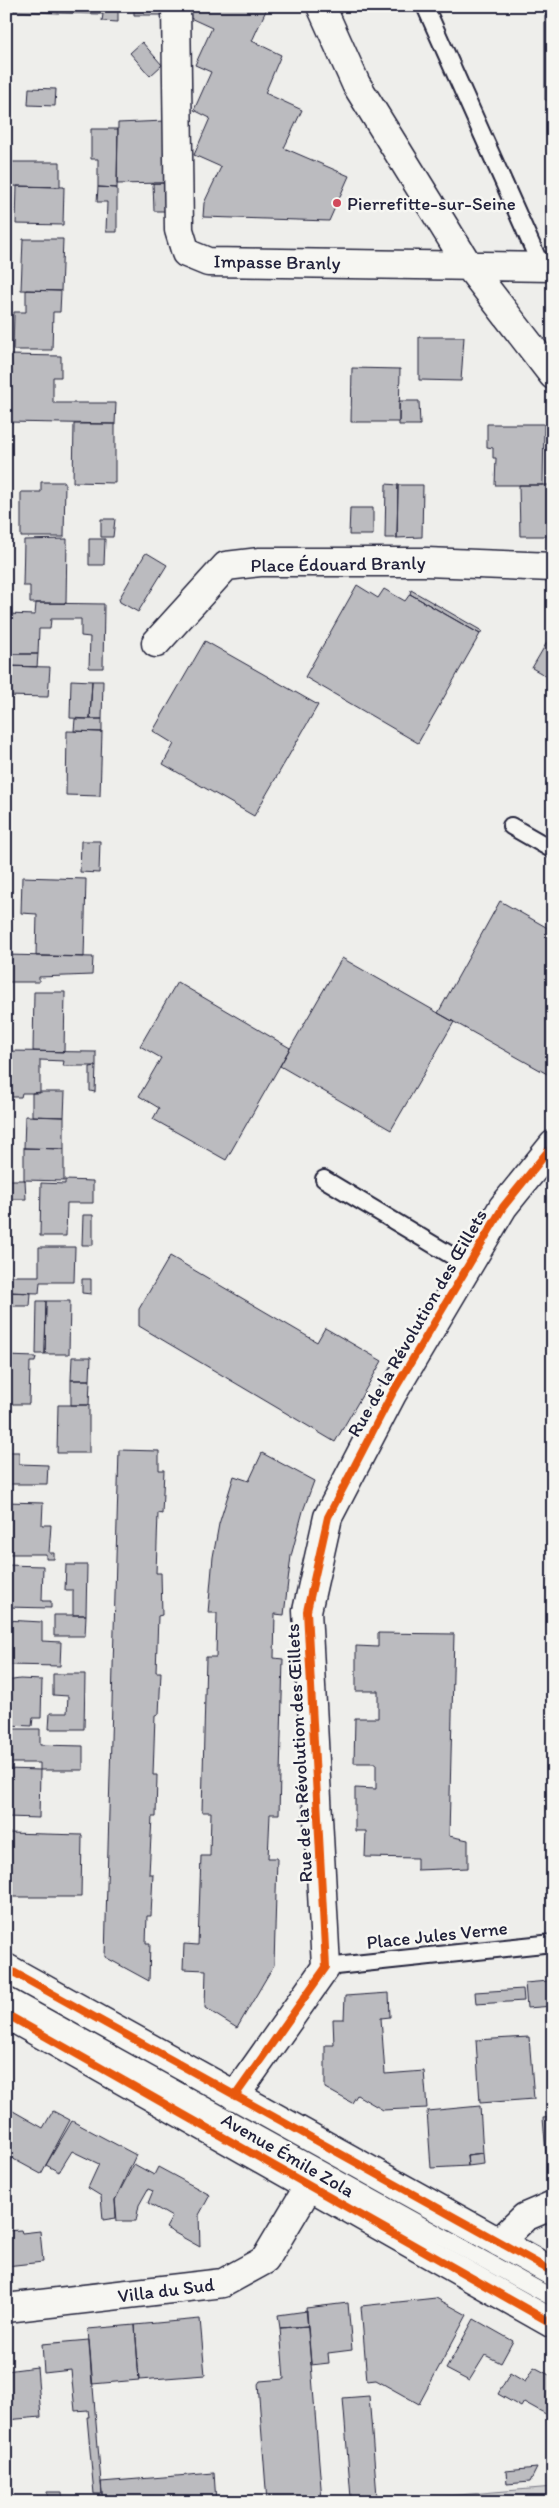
<svg xmlns="http://www.w3.org/2000/svg" width="559" height="2508" font-family="Itim,sans-serif">
  <rect width="100%" height="100%" fill="#eeeeeb"/>
  <filter id="ink" filterUnits="userSpaceOnUse"><feTurbulence type="fractalNoise" baseFrequency=".02" numOctaves="2"/><feDisplacementMap in="SourceGraphic" scale="10" xChannelSelector="R" yChannelSelector="G"/><feConvolveMatrix kernelMatrix="1 2 1 2 8 2 1 2 1" color-interpolation-filters="sRGB"/></filter>
  <g filter="url(#ink)">
    <path fill="#d0d0d1" stroke="#797986" d="M 553,2487 L 553,2502 L 376,2502 Z"/>
    <path fill="#bbbbbf" stroke="#22223b" d="M 13,6 L 58,6 L 58,13 L 13,11 Z
      M 58,6 L 118,6 L 118,22 L 102,21 L 103,14 L 58,13 Z
      M 134,6 L 163,6 L 163,15 L 134,15 Z
      M 193,6 L 268,6 L 252,41 L 281,55 L 265,93 L 302,110 L 284,148 L 349,176 L 329,221 L 203,217 L 204,203 L 221,167 L 194,155 L 210,118 L 194,110 L 211,72 L 195,65 L 212,28 L 188,17 Z
      M 545,15 L 553,16 L 553,100 L 545,100 Z
      M 142,42 L 162,65 L 150,76 L 130,53 Z
      M 29,88 L 56,89 L 55,106 L 28,105 Z
      M 165,121 L 165,183 L 117,184 L 118,123 Z
      M 91,129 L 118,129 L 117,188 L 98,187 L 98,159 L 91,159 Z
      M 11,162 L 60,162 L 60,187 L 11,186 Z
      M 153,183 L 165,183 L 166,211 L 154,211 Z
      M 17,186 L 64,187 L 63,225 L 16,224 Z
      M 98,187 L 117,188 L 117,232 L 106,232 L 107,202 L 97,202 Z
      M 23,239 L 63,239 L 61,291 L 21,290 Z
      M 26,290 L 61,291 L 60,312 L 53,312 L 52,350 L 13,350 L 14,312 L 26,312 Z
      M 419,337 L 464,337 L 461,381 L 419,380 Z
      M 9,355 L 61,356 L 61,377 L 53,377 L 53,403 L 116,403 L 115,424 L 8,422 Z
      M 352,368 L 400,369 L 399,422 L 351,422 Z
      M 399,401 L 419,401 L 420,425 L 399,425 Z
      M 74,424 L 115,424 L 115,483 L 73,482 Z
      M 487,424 L 544,424 L 543,485 L 495,485 L 496,458 L 493,458 L 493,448 L 487,447 Z
      M 41,482 L 65,482 L 64,537 L 21,537 L 21,492 L 41,492 Z
      M 386,484 L 398,485 L 397,538 L 385,538 Z
      M 398,485 L 423,485 L 422,537 L 397,538 Z
      M 519,485 L 553,485 L 553,536 L 520,536 Z
      M 350,508 L 373,508 L 373,535 L 349,535 Z
      M 101,519 L 115,519 L 113,537 L 101,537 Z
      M 67,539 L 66,603 L 30,603 L 30,586 L 23,586 L 24,540 Z
      M 89,539 L 105,539 L 104,565 L 89,565 Z
      M 147,553 L 167,565 L 138,612 L 120,602 L 119,599 L 145,554 Z
      M 357,585 L 378,598 L 384,589 L 405,601 L 410,594 L 480,634 L 418,743 L 305,677 Z
      M 411,590 L 482,631 L 480,634 L 410,594 Z
      M 36,603 L 104,604 L 103,668 L 89,668 L 90,637 L 81,636 L 81,619 L 51,619 L 50,629 L 39,629 L 38,654 L 6,654 L 6,614 L 35,615 Z
      M 553,632 L 553,680 L 532,668 Z
      M 205,641 L 318,705 L 254,816 L 163,764 L 174,744 L 153,731 Z
      M 6,654 L 38,654 L 37,667 L 6,666 Z
      M 6,666 L 50,667 L 48,697 L 6,696 Z
      M 71,680 L 92,681 L 90,719 L 70,718 Z
      M 92,681 L 103,681 L 102,719 L 90,719 Z
      M 75,719 L 102,719 L 102,732 L 74,731 Z
      M 67,731 L 102,732 L 100,796 L 66,795 Z
      M 81,841 L 100,841 L 99,873 L 80,872 Z
      M 22,877 L 86,879 L 84,957 L 36,956 L 37,914 L 21,913 Z
      M 500,901 L 553,931 L 553,1066 L 549,1075 L 438,1013 Z
      M 6,955 L 93,957 L 92,975 L 39,977 L 39,982 L 6,982 Z
      M 342,958 L 454,1022 L 391,1130 L 280,1066 Z
      M 177,982 L 290,1048 L 226,1160 L 153,1119 L 159,1108 L 139,1096 L 161,1058 L 140,1046 Z
      M 34,992 L 65,992 L 64,1052 L 33,1051 Z
      M 6,1051 L 96,1052 L 96,1066 L 63,1066 L 64,1061 L 40,1060 L 40,1093 L 22,1093 L 21,1097 L 6,1097 Z
      M 96,1066 L 95,1092 L 90,1091 L 90,1067 Z
      M 41,1092 L 65,1092 L 64,1117 L 32,1116 L 32,1093 Z
      M 25,1116 L 64,1117 L 64,1149 L 24,1148 Z
      M 24,1148 L 64,1149 L 64,1181 L 24,1180 Z
      M 6,1180 L 25,1180 L 26,1199 L 6,1199 Z
      M 65,1180 L 93,1181 L 93,1203 L 67,1203 L 66,1236 L 40,1236 L 41,1183 L 65,1184 Z
      M 83,1215 L 93,1215 L 93,1245 L 82,1245 Z
      M 39,1247 L 75,1247 L 74,1282 L 40,1282 L 39,1293 L 6,1292 L 6,1276 L 39,1276 Z
      M 170,1256 L 317,1342 L 325,1328 L 382,1361 L 335,1442 L 139,1326 L 139,1309 Z
      M 82,1279 L 91,1279 L 91,1294 L 82,1293 Z
      M 6,1292 L 31,1293 L 30,1306 L 6,1306 Z
      M 37,1301 L 46,1301 L 45,1354 L 36,1354 Z
      M 46,1301 L 70,1301 L 69,1354 L 45,1354 Z
      M 6,1356 L 36,1357 L 35,1362 L 30,1362 L 29,1404 L 6,1404 Z
      M 72,1357 L 91,1357 L 90,1380 L 71,1380 Z
      M 71,1380 L 90,1380 L 89,1405 L 71,1405 Z
      M 58,1405 L 89,1405 L 89,1453 L 57,1453 Z
      M 119,1450 L 159,1451 L 159,1470 L 164,1470 L 162,1514 L 158,1513 L 156,1573 L 161,1573 L 162,1615 L 158,1616 L 156,1672 L 161,1672 L 159,1714 L 155,1715 L 153,1775 L 157,1775 L 156,1817 L 152,1817 L 149,1874 L 153,1874 L 151,1916 L 147,1916 L 146,1943 L 150,1943 L 149,1981 L 105,1957 Z
      M 6,1452 L 19,1452 L 19,1464 L 48,1465 L 47,1484 L 6,1484 Z
      M 262,1453 L 314,1481 L 303,1511 L 291,1556 L 284,1615 L 275,1614 L 274,1658 L 283,1659 L 279,1814 L 270,1814 L 268,1858 L 277,1858 L 274,1965 L 237,2028 L 205,2008 L 206,1970 L 183,1969 L 184,1944 L 198,1945 L 201,1856 L 210,1856 L 211,1812 L 202,1812 L 206,1657 L 216,1657 L 217,1613 L 208,1613 L 213,1557 L 219,1524 L 234,1476 L 249,1481 Z
      M 6,1502 L 43,1503 L 42,1525 L 51,1525 L 49,1553 L 54,1553 L 54,1559 L 46,1559 L 46,1554 L 6,1554 Z
      M 6,1565 L 43,1566 L 42,1601 L 51,1601 L 51,1608 L 6,1607 Z
      M 66,1565 L 87,1565 L 86,1615 L 73,1615 L 73,1590 L 65,1590 Z
      M 54,1615 L 86,1615 L 85,1636 L 54,1636 Z
      M 6,1620 L 42,1622 L 42,1641 L 61,1642 L 60,1666 L 6,1665 Z
      M 378,1633 L 454,1634 L 449,1836 L 468,1840 L 468,1868 L 417,1870 L 417,1858 L 365,1857 L 366,1831 L 355,1831 L 355,1788 L 376,1789 L 376,1763 L 354,1763 L 355,1718 L 378,1718 L 378,1691 L 356,1691 L 356,1646 L 378,1647 Z
      M 53,1674 L 85,1674 L 84,1729 L 49,1729 L 50,1713 L 67,1713 L 68,1696 L 53,1695 Z
      M 20,1679 L 42,1680 L 41,1718 L 33,1718 L 32,1726 L 6,1725 L 6,1681 Z
      M 6,1729 L 40,1729 L 40,1745 L 83,1746 L 83,1770 L 40,1770 L 40,1763 L 6,1763 Z
      M 6,1769 L 40,1770 L 39,1818 L 6,1817 Z
      M 8,1833 L 82,1835 L 81,1897 L 7,1897 Z
      M 548,1981 L 553,1981 L 553,2006 L 527,2008 L 525,1983 Z
      M 523,1989 L 524,2001 L 476,2004 L 475,1992 Z
      M 389,1993 L 390,2017 L 381,2018 L 385,2074 L 424,2071 L 427,2108 L 383,2110 L 357,2095 L 352,2103 L 325,2088 L 325,2045 L 334,2045 L 333,2019 L 344,2019 L 345,1996 Z
      M 529,2037 L 534,2099 L 480,2103 L 476,2040 Z
      M 480,2106 L 483,2153 L 467,2155 L 468,2166 L 431,2168 L 427,2111 Z
      M 6,2107 L 43,2128 L 53,2111 L 70,2120 L 41,2174 L 6,2155 Z
      M 553,2117 L 553,2153 L 546,2154 L 543,2118 Z
      M 72,2121 L 136,2155 L 115,2200 L 116,2218 L 103,2220 L 101,2196 L 88,2188 L 99,2164 L 72,2151 L 59,2172 L 46,2165 Z
      M 483,2153 L 484,2164 L 468,2166 L 467,2155 Z
      M 134,2164 L 154,2175 L 158,2167 L 210,2195 L 199,2215 L 200,2247 L 166,2228 L 172,2217 L 148,2203 L 153,2191 L 148,2189 L 139,2205 L 136,2221 L 117,2221 L 115,2200 Z
      M 21,2230 L 22,2233 L 40,2231 L 43,2262 L 6,2266 L 6,2231 Z
      M 436,2298 L 467,2315 L 419,2404 L 376,2380 L 367,2381 L 361,2306 Z
      M 348,2303 L 352,2350 L 328,2353 L 329,2363 L 311,2365 L 306,2308 Z
      M 307,2311 L 308,2326 L 280,2328 L 278,2315 Z
      M 200,2319 L 205,2375 L 139,2380 L 135,2325 Z
      M 474,2319 L 513,2341 L 501,2363 L 485,2355 L 469,2381 L 446,2369 Z
      M 135,2325 L 139,2380 L 92,2384 L 88,2329 Z
      M 308,2326 L 322,2500 L 267,2502 L 258,2384 L 260,2381 L 284,2379 L 280,2328 Z
      M 89,2340 L 102,2494 L 94,2494 L 87,2417 L 89,2417 L 88,2410 L 75,2411 L 71,2370 L 44,2373 L 42,2344 Z
      M 37,2367 L 41,2417 L 6,2420 L 6,2371 Z
      M 534,2367 L 553,2377 L 553,2418 L 524,2402 L 521,2407 L 498,2394 L 510,2373 L 525,2382 Z
      M 369,2396 L 377,2496 L 351,2498 L 343,2398 Z
      M 537,2468 L 530,2482 L 507,2484 L 506,2471 Z
      M 214,2473 L 216,2502 L 103,2502 L 101,2482 Z
      M 47,2492 L 62,2492 L 63,2502 L 48,2502 Z"/>
    <g fill="none" stroke-linecap="round" stroke-linejoin="round">
      <defs>
        <path id="service" d="M 425,6 L 541,266
          M 511,826 L 553,850
          M 324,1179 L 469,1266
          M 326,1967 L 553,1943
          M 6,1995 L 553,2298"/>
        <path id="minor" d="M 176,6 L 179,230 L 186,253 L 208,262 L 553,267
          M 321,6 L 356,84 L 468,265 L 553,375
          M 156,643 L 226,566 L 260,562 L 426,562 L 553,567
          M 235,2096 L 326,1967 L 307,1611 L 328,1517 L 392,1394 L 503,1207 L 553,1145
          M 499,2242 L 525,2217 L 553,2205
          M 6,2308 L 223,2283 L 265,2260 L 309,2186"/>
        <path id="tertiary" d="M 6,1968 L 553,2272
          M 6,2014 L 553,2324"/>
      </defs>
      <use href="#service" stroke="#22223b" stroke-width="20"/>
      <use href="#minor" stroke="#22223b" stroke-width="31"/>
      <use href="#tertiary" stroke="#22223b" stroke-width="31"/>
      <use href="#service" stroke="#f6f6f2" stroke-width="16"/>
      <use href="#minor" stroke="#f6f6f2" stroke-width="28"/>
      <use href="#tertiary" stroke="#f6f6f2" stroke-width="28"/>
      <defs>
        <path id="cycleway" d="M 6,1968 L 553,2272
          M 6,2014 L 553,2324
          M 235,2096 L 326,1967 L 307,1611 L 328,1517 L 392,1394 L 503,1207 L 553,1145"/>
      </defs>
      <use href="#cycleway" stroke="#f6f6f2" stroke-width="11"/>
      <use href="#cycleway" stroke="#e8590c" stroke-width="8"/>
    </g>
  </g>
  <circle fill="#d1495b" stroke="#f6f6f2" stroke-width="2" cx="337" cy="203" r="5"/>
  <g text-anchor="middle" dominant-baseline="central" stroke-width="5" stroke-linejoin="round" paint-order="stroke">
    <g font-size="19" fill="#22223b" stroke="#f6f6f2" text-anchor="start">
      <text x="347" y="203">Pierrefitte-sur-Seine</text>
    </g>
    <g font-size="19" fill="#22223b" stroke="#f6f6f2">
      <text transform="translate(277 262) rotate(1)">Impasse Branly</text>
      <text transform="translate(338 564) rotate(-1)">Place Édouard Branly</text>
      <text transform="translate(417 1323) rotate(-60)">Rue de la Révolution des Œillets</text>
      <text transform="translate(299 1753) rotate(-93)">Rue de la Révolution des Œillets</text>
      <text transform="translate(437 1935) rotate(-6)">Place Jules Verne</text>
      <text transform="translate(288 2155) rotate(30)">Avenue Émile Zola</text>
      <text transform="translate(166 2290) rotate(-7)">Villa du Sud</text>
    </g>
  </g>
  <rect width="559" height="2508" fill="none" stroke="#f6f6f2" stroke-width="25"/>
  <rect x="12" y="12" width="534" height="2483" fill="none" stroke="#22223b" stroke-width="2" filter="url(#ink)"/>
</svg>
